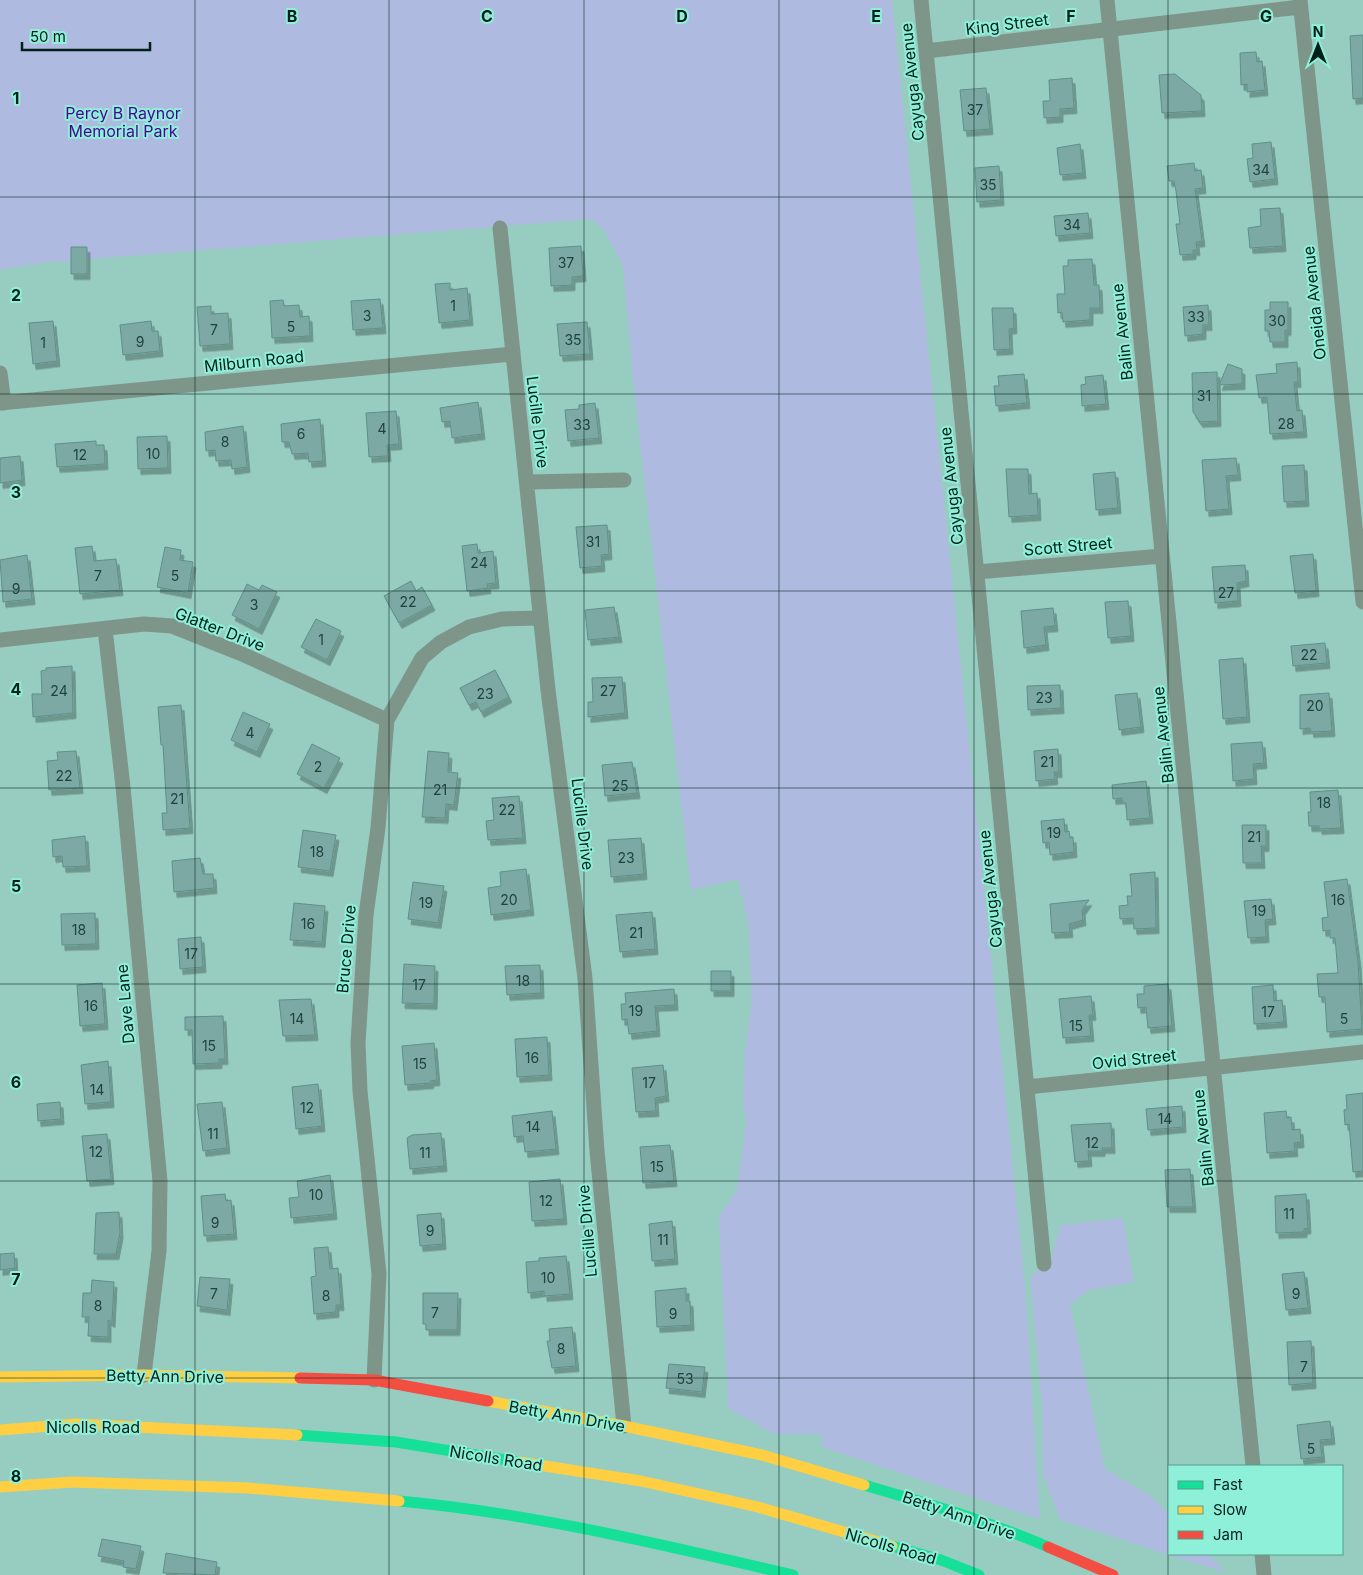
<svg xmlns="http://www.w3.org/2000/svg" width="1363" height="1575" font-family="Inter,sans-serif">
  <defs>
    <filter id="shadow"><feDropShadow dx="3" dy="5.5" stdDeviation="0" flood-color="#0004"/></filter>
  </defs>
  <rect width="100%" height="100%" fill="#97cdc0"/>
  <path fill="#aebae0" d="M 0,0 L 892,0 L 1025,1285 L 1040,1519 L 822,1447 L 821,1434 L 774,1434 L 728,1408 L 719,1217 L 737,1189 L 746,1123 L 743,1096 L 745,1052 L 752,999 L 748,923 L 738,879 L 691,890 L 634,389 L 623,265 L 604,231 L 592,219 L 41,263 L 0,270 Z
    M 1123,1218 L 1134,1282 L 1090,1290 L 1070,1304 L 1105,1469 L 1151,1496 L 1169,1514 L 1169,1554 L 1208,1554 L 1227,1573 L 1060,1520 L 1043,1474 L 1042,1405 L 1030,1277 L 1051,1259 L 1061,1225 Z"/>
  <path fill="#7ca9a3" stroke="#5d908b" filter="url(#shadow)" d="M 1363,35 L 1363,98 L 1353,99 L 1350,36 Z
    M 1256,52 L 1257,62 L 1262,61 L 1265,90 L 1247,92 L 1247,84 L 1241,85 L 1240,53 Z
    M 1175,74 L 1201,95 L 1202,111 L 1162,113 L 1159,75 Z
    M 1072,78 L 1074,108 L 1060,109 L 1060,117 L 1044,118 L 1043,101 L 1050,101 L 1049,80 Z
    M 986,88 L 990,129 L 964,131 L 960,90 Z
    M 1271,142 L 1275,179 L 1250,182 L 1247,159 L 1253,158 L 1252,144 Z
    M 1080,144 L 1083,173 L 1060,175 L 1057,148 Z
    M 1194,163 L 1195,171 L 1201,170 L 1203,188 L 1195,189 L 1202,241 L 1196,242 L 1197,250 L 1193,250 L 1193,254 L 1180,255 L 1176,224 L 1180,224 L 1176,191 L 1174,181 L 1169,181 L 1167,166 Z
    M 999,166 L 1001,200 L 977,202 L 975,168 Z
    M 1280,208 L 1283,246 L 1250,248 L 1248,228 L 1261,226 L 1260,209 Z
    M 1088,213 L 1090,233 L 1056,236 L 1054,216 Z
    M 581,246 L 583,276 L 572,277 L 572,285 L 551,286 L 549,248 Z
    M 71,247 L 87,247 L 87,274 L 71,274 Z
    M 1092,259 L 1094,285 L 1099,285 L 1100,308 L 1090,308 L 1090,320 L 1063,322 L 1062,312 L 1058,313 L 1057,294 L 1065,294 L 1063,266 L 1068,266 L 1068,260 Z
    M 450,283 L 450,290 L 467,288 L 470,320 L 439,323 L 435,284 Z
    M 380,299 L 383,328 L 353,330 L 351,301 Z
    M 283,300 L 284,306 L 299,305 L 300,317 L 309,316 L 310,336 L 272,338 L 270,301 Z
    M 1270,302 L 1288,302 L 1288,330 L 1285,330 L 1285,342 L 1270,342 L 1269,331 L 1265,331 L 1265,310 L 1270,310 Z
    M 1208,305 L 1209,325 L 1203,325 L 1203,334 L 1185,336 L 1183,307 Z
    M 211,306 L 211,314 L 228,313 L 230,344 L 200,346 L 197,307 Z
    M 992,308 L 1013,308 L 1014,328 L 1009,329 L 1010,349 L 994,350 Z
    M 53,321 L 57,361 L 33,364 L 29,323 Z
    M 151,321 L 152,331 L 158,331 L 160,351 L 123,355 L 120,325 Z
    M 587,322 L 590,354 L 560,356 L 557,324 Z
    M 1297,362 L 1298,382 L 1294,382 L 1297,411 L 1302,410 L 1304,432 L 1270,434 L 1267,397 L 1259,398 L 1256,375 L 1277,373 L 1276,364 Z
    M 1228,364 L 1242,369 L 1242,384 L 1219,385 Z
    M 1217,372 L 1218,421 L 1200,422 L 1193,412 L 1192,373 Z
    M 1024,374 L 1027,403 L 996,406 L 994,386 L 999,386 L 998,376 Z
    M 1103,375 L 1106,404 L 1082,406 L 1081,385 L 1086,384 L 1085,377 Z
    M 478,402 L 482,434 L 452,438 L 450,421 L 442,422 L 440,408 Z
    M 595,403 L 599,438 L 568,441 L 565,410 L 579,409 L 579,405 Z
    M 396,411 L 399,444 L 387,445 L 388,456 L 369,457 L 366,413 Z
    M 320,419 L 323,461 L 309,462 L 308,453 L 292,454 L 289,442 L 282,442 L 281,424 Z
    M 243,426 L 247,467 L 232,469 L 231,460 L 216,461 L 215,450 L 206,451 L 205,432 Z
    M 167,436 L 168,468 L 138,469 L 137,437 Z
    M 96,441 L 96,445 L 104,445 L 105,464 L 57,467 L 55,444 Z
    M 20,456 L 22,480 L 0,483 L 0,458 Z
    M 1236,458 L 1238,475 L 1226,476 L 1229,509 L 1206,511 L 1202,460 Z
    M 1304,465 L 1306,501 L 1284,502 L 1282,466 Z
    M 1006,469 L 1028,469 L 1029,494 L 1037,493 L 1038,515 L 1009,517 Z
    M 1115,472 L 1118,508 L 1096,510 L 1093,474 Z
    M 607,525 L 609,554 L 601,555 L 602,566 L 580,568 L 576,527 Z
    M 477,544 L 478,553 L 493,551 L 496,583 L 487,584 L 488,588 L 467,591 L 462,546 Z
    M 92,546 L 94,561 L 116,559 L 120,590 L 80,594 L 75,548 Z
    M 165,547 L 181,550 L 180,560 L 193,562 L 188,593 L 157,587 Z
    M 1313,554 L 1316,591 L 1295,593 L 1290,556 Z
    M 27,555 L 32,599 L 3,602 L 0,560 Z
    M 1245,565 L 1246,581 L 1237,583 L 1238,601 L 1215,603 L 1212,567 Z
    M 411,581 L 416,591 L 422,587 L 432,605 L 399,623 L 384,596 Z
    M 247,584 L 259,590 L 262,585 L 277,592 L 259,629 L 232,615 Z
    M 1128,601 L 1131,636 L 1108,638 L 1105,602 Z
    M 614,607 L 619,637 L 588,640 L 585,610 Z
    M 1053,608 L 1055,626 L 1044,627 L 1046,645 L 1024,648 L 1021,611 Z
    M 316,619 L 341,631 L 327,660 L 301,647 Z
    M 1325,643 L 1327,663 L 1293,666 L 1291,646 Z
    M 1243,658 L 1247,717 L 1223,719 L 1219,660 Z
    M 72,666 L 73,713 L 33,717 L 32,694 L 42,694 L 41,671 L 46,670 L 46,668 Z
    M 495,670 L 509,697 L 481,712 L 476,702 L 469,705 L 460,688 Z
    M 622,677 L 625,713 L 588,717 L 588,702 L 593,702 L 592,678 Z
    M 1060,685 L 1061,708 L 1028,710 L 1027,686 Z
    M 1137,693 L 1141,727 L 1119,730 L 1115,695 Z
    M 1329,693 L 1332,731 L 1311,732 L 1310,728 L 1300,729 L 1300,695 Z
    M 181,705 L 190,828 L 163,830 L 162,813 L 167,813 L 163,745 L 161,745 L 158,707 Z
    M 243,712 L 270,724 L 257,752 L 231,740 Z
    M 1262,742 L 1264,763 L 1253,764 L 1254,779 L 1233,781 L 1231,744 Z
    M 312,744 L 340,758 L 324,788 L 297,774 Z
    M 1058,749 L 1059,772 L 1054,772 L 1055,779 L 1036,781 L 1034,751 Z
    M 76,751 L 80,788 L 49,790 L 47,761 L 58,760 L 57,752 Z
    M 428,751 L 449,753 L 448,772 L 458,773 L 454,805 L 446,804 L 445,818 L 422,817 Z
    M 632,762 L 637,793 L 605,796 L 602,765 Z
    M 1146,781 L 1150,818 L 1127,820 L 1126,803 L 1123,803 L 1122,798 L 1113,799 L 1112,785 Z
    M 1338,790 L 1341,828 L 1319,829 L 1319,826 L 1309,826 L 1308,812 L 1311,812 L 1310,792 Z
    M 519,796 L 523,838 L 488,840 L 486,821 L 494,820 L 492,798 Z
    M 1064,819 L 1065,832 L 1069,831 L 1070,838 L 1073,837 L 1074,852 L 1050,855 L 1049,842 L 1043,843 L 1041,821 Z
    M 1242,825 L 1266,825 L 1266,846 L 1261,846 L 1262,863 L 1243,863 Z
    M 303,830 L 336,835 L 330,871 L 298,867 Z
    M 85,836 L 87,866 L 63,867 L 62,856 L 53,857 L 52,840 Z
    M 641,838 L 644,874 L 611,877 L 608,840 Z
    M 200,858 L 203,874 L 213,874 L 214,888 L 174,892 L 172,861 Z
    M 526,869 L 531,910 L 491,915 L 488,888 L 501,886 L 500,872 Z
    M 1155,872 L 1156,928 L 1134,929 L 1133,918 L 1120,919 L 1119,906 L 1128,905 L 1127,896 L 1132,896 L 1130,874 Z
    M 1347,879 L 1358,962 L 1362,1029 L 1327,1032 L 1325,997 L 1319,997 L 1317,974 L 1338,973 L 1335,938 L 1330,938 L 1330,930 L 1323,931 L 1322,918 L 1328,917 L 1324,882 Z
    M 413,882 L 444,886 L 438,923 L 408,919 Z
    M 1271,899 L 1273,919 L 1265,920 L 1266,937 L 1248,938 L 1244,901 Z
    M 1089,900 L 1082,910 L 1083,920 L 1069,924 L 1070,932 L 1052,933 L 1050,904 Z
    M 294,903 L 325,906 L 322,942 L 290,940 Z
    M 652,912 L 655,949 L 620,952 L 616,915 Z
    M 95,913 L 96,944 L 62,945 L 61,914 Z
    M 201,937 L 203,967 L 180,969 L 178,939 Z
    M 404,964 L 435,966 L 434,1004 L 402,1003 Z
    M 540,965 L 541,993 L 507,995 L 505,966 Z
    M 711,971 L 731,971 L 731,991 L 711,991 Z
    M 102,983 L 105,1024 L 80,1026 L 77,985 Z
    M 1168,984 L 1172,1026 L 1148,1028 L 1146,1007 L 1138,1008 L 1137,994 L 1144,994 L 1144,986 Z
    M 1273,985 L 1274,1001 L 1282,1000 L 1284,1022 L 1254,1024 L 1252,987 Z
    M 674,989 L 675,1005 L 655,1006 L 657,1031 L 629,1034 L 627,1019 L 622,1020 L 621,1004 L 626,1004 L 625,993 Z
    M 1091,996 L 1093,1015 L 1089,1015 L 1091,1036 L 1063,1038 L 1059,999 Z
    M 311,999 L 315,1035 L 283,1036 L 279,1000 Z
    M 223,1016 L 225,1059 L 219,1059 L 219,1063 L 193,1064 L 192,1030 L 185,1030 L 185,1017 Z
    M 547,1037 L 549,1075 L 517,1077 L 515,1039 Z
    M 434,1043 L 437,1080 L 430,1081 L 431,1083 L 405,1085 L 402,1046 Z
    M 108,1061 L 111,1102 L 85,1104 L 81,1065 Z
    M 663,1065 L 666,1096 L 655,1098 L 656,1111 L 636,1112 L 632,1068 Z
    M 318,1084 L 322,1126 L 296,1129 L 292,1087 Z
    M 1363,1093 L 1363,1171 L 1353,1172 L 1349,1124 L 1345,1125 L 1344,1110 L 1347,1109 L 1346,1095 Z
    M 60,1102 L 61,1119 L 38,1121 L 37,1104 Z
    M 222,1102 L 227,1148 L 203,1151 L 197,1104 Z
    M 1182,1106 L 1183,1127 L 1148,1130 L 1146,1109 Z
    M 552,1111 L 556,1149 L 525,1152 L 523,1136 L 514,1137 L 512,1116 Z
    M 1286,1111 L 1287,1118 L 1291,1117 L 1292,1130 L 1300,1129 L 1301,1142 L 1294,1143 L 1295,1151 L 1267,1153 L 1264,1113 Z
    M 1111,1123 L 1112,1148 L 1102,1148 L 1102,1151 L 1088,1151 L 1089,1161 L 1075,1162 L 1071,1125 Z
    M 441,1133 L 444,1166 L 410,1169 L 407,1138 L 412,1135 Z
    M 107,1134 L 111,1179 L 87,1181 L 82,1136 Z
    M 670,1145 L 674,1181 L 643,1183 L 640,1147 Z
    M 1190,1169 L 1193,1207 L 1167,1207 L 1165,1170 Z
    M 330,1175 L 334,1214 L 291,1218 L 289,1198 L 299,1197 L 297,1181 Z
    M 560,1179 L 564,1219 L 532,1221 L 529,1182 Z
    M 225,1194 L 226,1201 L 231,1200 L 234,1234 L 204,1236 L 201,1196 Z
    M 1306,1194 L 1308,1228 L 1304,1229 L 1304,1232 L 1276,1233 L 1275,1196 Z
    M 119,1212 L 120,1233 L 116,1254 L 94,1254 L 96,1213 Z
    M 441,1213 L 443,1244 L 420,1246 L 417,1215 Z
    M 672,1221 L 675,1259 L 652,1261 L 649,1224 Z
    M 328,1247 L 330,1269 L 338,1268 L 341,1305 L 336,1305 L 336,1312 L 314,1314 L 311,1277 L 316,1276 L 314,1248 Z
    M 14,1253 L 15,1268 L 0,1270 L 0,1254 Z
    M 566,1256 L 570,1294 L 544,1296 L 544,1291 L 528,1293 L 526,1262 L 539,1261 L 539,1258 Z
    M 1304,1272 L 1308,1308 L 1286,1310 L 1282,1274 Z
    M 200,1277 L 230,1279 L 227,1310 L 197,1306 Z
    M 92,1280 L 114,1282 L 112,1322 L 108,1320 L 108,1337 L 88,1336 L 89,1317 L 82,1317 L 83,1293 L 91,1293 Z
    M 686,1288 L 686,1301 L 690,1301 L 691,1325 L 657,1327 L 655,1291 Z
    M 423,1293 L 458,1293 L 457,1330 L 426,1330 L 426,1324 L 423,1324 Z
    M 572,1327 L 576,1366 L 552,1368 L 547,1341 L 550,1341 L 549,1329 Z
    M 1311,1341 L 1313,1383 L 1289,1385 L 1287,1342 Z
    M 669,1364 L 705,1367 L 702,1392 L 666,1388 Z
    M 1330,1421 L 1332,1439 L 1320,1440 L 1322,1457 L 1301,1459 L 1297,1425 Z
    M 102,1539 L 141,1546 L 136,1569 L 123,1567 L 124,1561 L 98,1556 Z
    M 166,1553 L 217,1562 L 215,1575 L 163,1573 Z"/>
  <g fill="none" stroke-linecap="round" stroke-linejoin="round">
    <path stroke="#7e9589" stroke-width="15" d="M 921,0 L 1044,1264
      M 1107,0 L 1253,1466
      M 1300,0 L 1363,602
      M 926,51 L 1300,7
      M 500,228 L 548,690 L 585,978 L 597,1151 L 624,1426
      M 0,373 L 4,403
      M 0,403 L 512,354
      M 528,482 L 624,480
      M 977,572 L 1162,556
      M 105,629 L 123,787 L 160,1181 L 159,1251 L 144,1375
      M 0,640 L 144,624 L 172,626 L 242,654 L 387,720
      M 1027,1087 L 1363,1052
      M 374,1380 L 379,1274 L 360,1091 L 358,1043 L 366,915 L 378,828 L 387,720 L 422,658 L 441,642 L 469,627 L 502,619 L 540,618
      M 1262,1554 L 1264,1575"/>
    <path stroke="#16e098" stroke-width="11" d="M 297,1435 L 396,1442 L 519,1462
      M 864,1485 C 926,1503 988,1521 1048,1547
      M 399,1501 C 532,1513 663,1545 793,1575
      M 892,1546 L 941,1560 L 979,1575"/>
    <path stroke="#ffcf43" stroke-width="11" d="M 0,1377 L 144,1375 L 300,1378
      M 488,1401 L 624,1426 L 762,1455 L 864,1485
      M 0,1430 L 77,1424 L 297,1435
      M 519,1462 L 641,1481 L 758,1507 L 892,1546
      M 0,1487 L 73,1482 L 248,1488 L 399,1501"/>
    <path stroke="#f24e42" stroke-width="11" d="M 300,1378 L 374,1380 L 488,1401
      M 1048,1547 L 1113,1575"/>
  </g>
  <path fill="none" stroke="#01201a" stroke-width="1" stroke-opacity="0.55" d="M 195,0 L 195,1575M 389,0 L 389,1575M 584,0 L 584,1575M 779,0 L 779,1575M 974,0 L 974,1575M 1168,0 L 1168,1575M 0,197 L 1363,197M 0,394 L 1363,394M 0,591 L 1363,591M 0,788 L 1363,788M 0,984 L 1363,984M 0,1181 L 1363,1181M 0,1378 L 1363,1378"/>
  <g text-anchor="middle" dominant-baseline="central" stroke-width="4" stroke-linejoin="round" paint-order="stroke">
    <g font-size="14" fill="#20423c">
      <text x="975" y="109">37</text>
      <text x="1261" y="169">34</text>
      <text x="988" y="184">35</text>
      <text x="1072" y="224">34</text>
      <text x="566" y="262">37</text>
      <text x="453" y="305">1</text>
      <text x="367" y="315">3</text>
      <text x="1196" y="316">33</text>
      <text x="1277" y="320">30</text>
      <text x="291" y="326">5</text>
      <text x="214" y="329">7</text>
      <text x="573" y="339">35</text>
      <text x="140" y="341">9</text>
      <text x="43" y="342">1</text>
      <text x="1204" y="395">31</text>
      <text x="1286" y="423">28</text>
      <text x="582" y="424">33</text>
      <text x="382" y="428">4</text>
      <text x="301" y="433">6</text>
      <text x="225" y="441">8</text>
      <text x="153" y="453">10</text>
      <text x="80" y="454">12</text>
      <text x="593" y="541">31</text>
      <text x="479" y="562">24</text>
      <text x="98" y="575">7</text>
      <text x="175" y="575">5</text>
      <text x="16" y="588">9</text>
      <text x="1226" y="592">27</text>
      <text x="408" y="601">22</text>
      <text x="254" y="604">3</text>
      <text x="321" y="639">1</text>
      <text x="1309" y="654">22</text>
      <text x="59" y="690">24</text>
      <text x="608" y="690">27</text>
      <text x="485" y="693">23</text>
      <text x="1044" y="697">23</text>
      <text x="1315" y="705">20</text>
      <text x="250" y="732">4</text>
      <text x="1047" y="761">21</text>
      <text x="318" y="766">2</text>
      <text x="64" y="775">22</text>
      <text x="620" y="785">25</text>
      <text x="440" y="789">21</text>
      <text x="177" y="798">21</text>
      <text x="1324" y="802">18</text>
      <text x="507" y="809">22</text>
      <text x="1054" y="832">19</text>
      <text x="1254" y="836">21</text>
      <text x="317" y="851">18</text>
      <text x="626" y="857">23</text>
      <text x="509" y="899">20</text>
      <text x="1338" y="899">16</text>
      <text x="426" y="902">19</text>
      <text x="1259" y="910">19</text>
      <text x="308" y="923">16</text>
      <text x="79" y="929">18</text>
      <text x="636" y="932">21</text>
      <text x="191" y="953">17</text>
      <text x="523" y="980">18</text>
      <text x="419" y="984">17</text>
      <text x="91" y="1005">16</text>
      <text x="636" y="1010">19</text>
      <text x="1268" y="1011">17</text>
      <text x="297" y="1018">14</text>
      <text x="1344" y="1018">5</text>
      <text x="1076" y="1025">15</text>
      <text x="209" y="1045">15</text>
      <text x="532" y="1057">16</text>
      <text x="420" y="1063">15</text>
      <text x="649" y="1082">17</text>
      <text x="97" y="1089">14</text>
      <text x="307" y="1107">12</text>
      <text x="1165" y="1118">14</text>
      <text x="533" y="1126">14</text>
      <text x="213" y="1133">11</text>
      <text x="1092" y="1142">12</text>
      <text x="96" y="1151">12</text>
      <text x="425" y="1152">11</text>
      <text x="657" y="1166">15</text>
      <text x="316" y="1194">10</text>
      <text x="546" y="1200">12</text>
      <text x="1289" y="1213">11</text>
      <text x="215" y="1222">9</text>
      <text x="430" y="1230">9</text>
      <text x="663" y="1239">11</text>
      <text x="548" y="1277">10</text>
      <text x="214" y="1293">7</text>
      <text x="1296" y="1293">9</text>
      <text x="326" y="1295">8</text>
      <text x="98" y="1305">8</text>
      <text x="435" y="1312">7</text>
      <text x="673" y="1313">9</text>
      <text x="561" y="1348">8</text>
      <text x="1304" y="1366">7</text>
      <text x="685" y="1378">53</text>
      <text x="1311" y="1448">5</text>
    </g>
    <g font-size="16" fill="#01201a" stroke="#8ef0d8">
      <text transform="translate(1007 24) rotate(-7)">King Street</text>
      <text transform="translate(912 82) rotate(-96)">Cayuga Avenue</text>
      <text transform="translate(1314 303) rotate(-96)">Oneida Avenue</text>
      <text transform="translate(1122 332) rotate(-96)">Balin Avenue</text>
      <text transform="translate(254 361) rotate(-6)">Milburn Road</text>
      <text transform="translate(538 422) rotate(83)">Lucille Drive</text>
      <text transform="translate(951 486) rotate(-96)">Cayuga Avenue</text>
      <text transform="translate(1068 546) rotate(-5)">Scott Street</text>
      <text transform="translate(220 629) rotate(21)">Glatter Drive</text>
      <text transform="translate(1163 735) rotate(-96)">Balin Avenue</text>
      <text transform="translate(583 824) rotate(83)">Lucille Drive</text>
      <text transform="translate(990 889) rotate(-96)">Cayuga Avenue</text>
      <text transform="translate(346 949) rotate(-85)">Bruce Drive</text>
      <text transform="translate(125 1004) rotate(-95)">Dave Lane</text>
      <text transform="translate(1134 1059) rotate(-6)">Ovid Street</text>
      <text transform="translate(1203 1138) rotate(-96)">Balin Avenue</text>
      <text transform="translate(587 1231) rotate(-95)">Lucille Drive</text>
      <text transform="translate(165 1376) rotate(1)">Betty Ann Drive</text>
      <text transform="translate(567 1416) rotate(10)">Betty Ann Drive</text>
      <text x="93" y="1427">Nicolls Road</text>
      <text transform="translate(496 1458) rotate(9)">Nicolls Road</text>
      <text transform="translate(959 1515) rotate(19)">Betty Ann Drive</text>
      <text transform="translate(891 1546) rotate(16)">Nicolls Road</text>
    </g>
    <g font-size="16" fill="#4c0096" stroke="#8ef0d8">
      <text x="123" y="113">Percy B Raynor<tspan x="123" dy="18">Memorial Park</tspan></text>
    </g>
  </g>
  <g font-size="16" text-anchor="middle" font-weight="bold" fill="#01201a" stroke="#8ef0d8" stroke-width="4" stroke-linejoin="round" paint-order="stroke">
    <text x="292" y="22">B</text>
    <text x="487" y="22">C</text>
    <text x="682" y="22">D</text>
    <text x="876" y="22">E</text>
    <text x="1071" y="22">F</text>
    <text x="1266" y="22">G</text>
    <text x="16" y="104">1</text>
    <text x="16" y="301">2</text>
    <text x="16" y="498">3</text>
    <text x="16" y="695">4</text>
    <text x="16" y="892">5</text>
    <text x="16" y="1088">6</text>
    <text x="16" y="1285">7</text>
    <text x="16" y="1482">8</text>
  </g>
  <rect x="1168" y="1465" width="175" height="90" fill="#8ef0d8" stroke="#569d8c"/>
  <rect x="1178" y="1481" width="25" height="8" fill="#16e098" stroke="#569d8c"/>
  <text x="1213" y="1490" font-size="15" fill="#01201a">Fast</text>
  <rect x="1178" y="1506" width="25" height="8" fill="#ffcf43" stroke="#569d8c"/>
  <text x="1213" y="1515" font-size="15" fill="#01201a">Slow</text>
  <rect x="1178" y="1531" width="25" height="8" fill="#f24e42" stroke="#569d8c"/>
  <text x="1213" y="1540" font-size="15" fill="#01201a">Jam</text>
  <g transform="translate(1318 45)" stroke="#8ef0d8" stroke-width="4" paint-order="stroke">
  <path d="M0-4L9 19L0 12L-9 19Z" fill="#01201a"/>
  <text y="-8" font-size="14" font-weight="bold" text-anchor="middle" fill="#01201a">N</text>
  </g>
  <path d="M22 42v8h128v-8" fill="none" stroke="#01201a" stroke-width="2.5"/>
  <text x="30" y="42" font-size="15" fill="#01201a" stroke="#8ef0d8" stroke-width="4" paint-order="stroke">50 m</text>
</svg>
